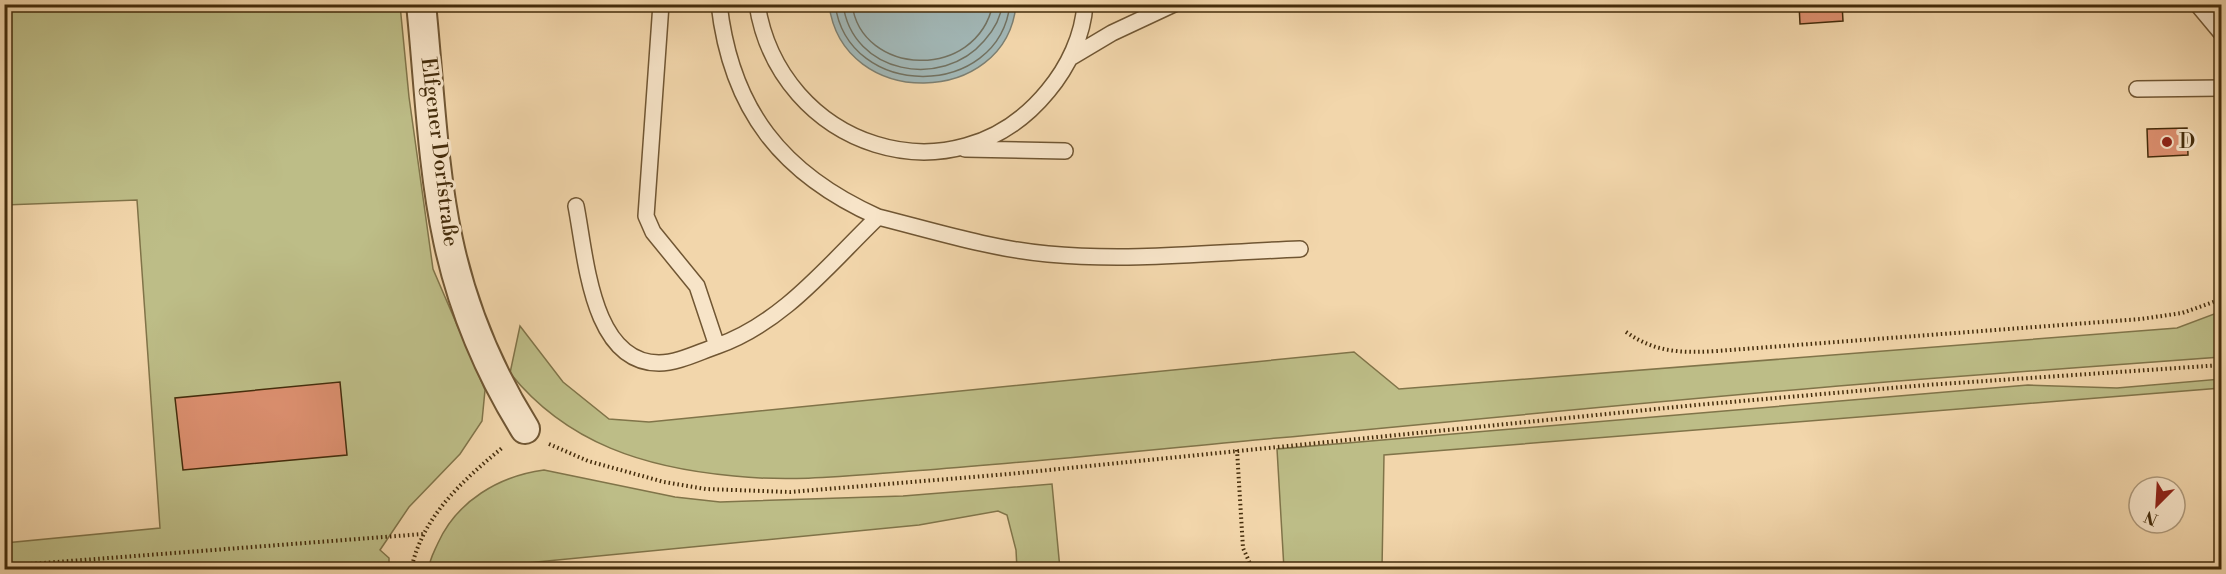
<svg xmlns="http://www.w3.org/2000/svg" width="2226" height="574" font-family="'Libre Bodoni',serif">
  <rect width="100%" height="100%" fill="#f2d6ab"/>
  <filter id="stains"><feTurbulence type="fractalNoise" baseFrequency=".00333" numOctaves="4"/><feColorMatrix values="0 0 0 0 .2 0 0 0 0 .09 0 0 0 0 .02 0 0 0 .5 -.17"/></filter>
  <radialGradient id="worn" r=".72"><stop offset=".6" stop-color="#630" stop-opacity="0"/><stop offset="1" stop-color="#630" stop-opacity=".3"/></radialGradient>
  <path fill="#bdbd87" stroke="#807449" stroke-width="1.5" d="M 4,5 L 400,5 L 409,97 L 433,269 L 485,390 L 482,421 L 460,454 L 409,507 L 380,550 L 389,558 L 389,569 L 5,569 L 5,543 L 160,528 L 137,200 L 5,205 Z
    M 2222,311 L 2221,357 C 2122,365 2023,371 1924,379 C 1708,396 1492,418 1277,438 C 1160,449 1044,461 927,470 C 864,474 798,483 734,476 C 646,468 567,444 510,373 L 520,326 L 563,382 L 609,419 L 649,422 L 1354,352 L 1399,389 L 2177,328 Z
    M 2221,379 L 2221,388 L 1384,455 L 1382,569 L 1284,569 L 1277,449 L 2028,385 L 2117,388 Z
    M 544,470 L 675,497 L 720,502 L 903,496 L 1052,484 L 1060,569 L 1017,569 L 1016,550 L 1007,515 L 998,511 L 919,525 L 463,569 L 429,569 C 429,560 434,552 438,543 C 457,501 499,476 544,470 Z"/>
  <path fill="#a1b6b5" stroke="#7c7f71" stroke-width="1.5" d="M 829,5 L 829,4 L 1016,5 C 1006,107 843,111 829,5 Z"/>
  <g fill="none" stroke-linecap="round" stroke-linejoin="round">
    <path stroke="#727160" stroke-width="1.5" d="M 835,4 C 848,101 999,100 1010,4
      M 843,4 C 852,74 942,90 984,41 C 993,31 1001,18 1002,4
      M 852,4 C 861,76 976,82 993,4"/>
  </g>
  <path fill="#dd9070" stroke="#442c0b" stroke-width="1.5" d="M 1799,4 L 1842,4 L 1843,21 L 1800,24 Z
    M 2187,128 L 2188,155 L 2148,157 L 2147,129 Z
    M 340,382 L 347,455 L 183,470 L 175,398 Z"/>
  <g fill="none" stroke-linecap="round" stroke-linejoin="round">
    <defs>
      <path id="service" d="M 757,4 C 779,147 954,206 1048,91 C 1068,67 1083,36 1085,4
        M 2197,4 L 2222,34
        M 1070,58 L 1112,33 L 1174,4
        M 2137,89 L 2222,88
        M 965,149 L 1065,151
        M 576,206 C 586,256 591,363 659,363 C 678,363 699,352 717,346 L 697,286 L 653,232 L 646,216 L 661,4
        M 878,217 C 934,231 991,249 1048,254 C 1131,262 1217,252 1300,249
        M 717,346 C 783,323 829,264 878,217 C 782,174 731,110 719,4"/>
      <path id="minor" d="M 421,4 C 429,80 432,166 448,240 C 462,306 489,371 525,429"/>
    </defs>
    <use href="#service" stroke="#705633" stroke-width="18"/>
    <use href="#minor" stroke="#705633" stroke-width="32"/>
    <path stroke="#442c0b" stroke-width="4" stroke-dasharray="1.5 3" stroke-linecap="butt" d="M 1626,332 C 1656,353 1682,353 1717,351 L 2141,319 L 2182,313 L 2222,299
      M 549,444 L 588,461 L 664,482 L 706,489 L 790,492 L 1009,474 L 1696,405 L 1926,385 L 2222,365
      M 1237,450 L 1243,548 L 1253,570
      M 4,566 L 423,534
      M 411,570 C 422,517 462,481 502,448"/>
    <use href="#service" stroke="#f7e4c8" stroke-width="15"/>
    <use href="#minor" stroke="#f7e4c8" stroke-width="28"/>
  </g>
  <circle fill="#8f2418" stroke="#f7e4c8" stroke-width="2" cx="2167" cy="142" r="6"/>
  <g text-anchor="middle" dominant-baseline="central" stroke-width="6" stroke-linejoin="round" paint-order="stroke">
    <g font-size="21" fill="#442c0b" stroke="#f7e4c8" text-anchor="start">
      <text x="2179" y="142">D</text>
    </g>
    <g font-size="21" fill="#442c0b" stroke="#f7e4c8">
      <text transform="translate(439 152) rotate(83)">Elfgener Dorfstraße</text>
    </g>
  </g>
  <rect width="2226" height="574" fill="none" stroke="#f2d6ab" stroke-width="24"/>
  <rect x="6" y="6" width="2214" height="562" fill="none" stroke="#442c0b" stroke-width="3"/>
  <rect x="12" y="12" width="2202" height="550" fill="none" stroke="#442c0b" stroke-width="1.5"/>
  <g transform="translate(2157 505) rotate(204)"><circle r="28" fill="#f7e4c8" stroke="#af9a7c" stroke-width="1.5"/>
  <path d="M0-4.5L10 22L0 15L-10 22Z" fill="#8f2418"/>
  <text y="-9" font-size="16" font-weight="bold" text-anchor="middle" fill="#442c0b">N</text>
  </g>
  <rect width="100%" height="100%" filter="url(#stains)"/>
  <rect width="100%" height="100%" fill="url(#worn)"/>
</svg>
